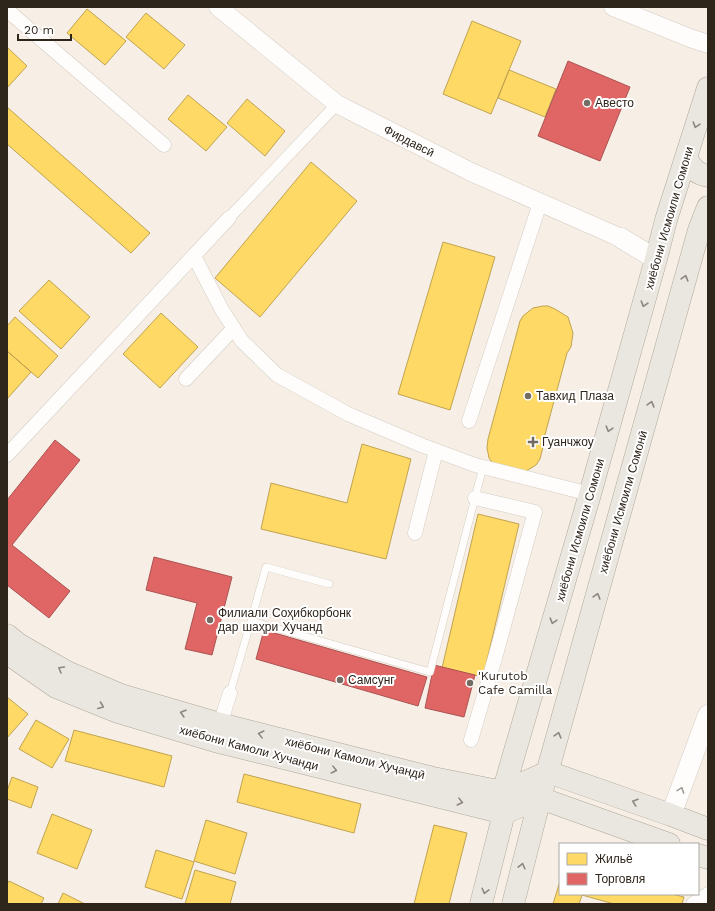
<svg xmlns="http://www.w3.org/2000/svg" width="715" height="911" font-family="'Work Sans',sans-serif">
  <rect width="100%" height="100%" fill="#f7efe6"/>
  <path fill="#ffd966" stroke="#c0a350" d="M 87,9 L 126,41 L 105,65 L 67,33 Z
    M 146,13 L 185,45 L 164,69 L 126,37 Z
    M 472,21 L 521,41 L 491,114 L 443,94 Z
    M 7,47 L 27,66 L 7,88 Z
    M 509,70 L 556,89 L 545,117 L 498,98 Z
    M 188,95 L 227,127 L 206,151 L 168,119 Z
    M 247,99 L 285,131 L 265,156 L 227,123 Z
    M 7,107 L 150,233 L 131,253 L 7,144 Z
    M 311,162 L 357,201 L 260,317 L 215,278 Z
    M 443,242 L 495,257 L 450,410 L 398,394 Z
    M 49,280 L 90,317 L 61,349 L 19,311 Z
    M 543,306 L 548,306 L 555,309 L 568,317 L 573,333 L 571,347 L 567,353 L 543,442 L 543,447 L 540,459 L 536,465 L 523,473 L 493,464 L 489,458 L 487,448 L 488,439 L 520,321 L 523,316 L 533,308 Z
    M 161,313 L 198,347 L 160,388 L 123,354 Z
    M 15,317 L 58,356 L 38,378 L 7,351 L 7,326 Z
    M 7,351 L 31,372 L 7,399 Z
    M 362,444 L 411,459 L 386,559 L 261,529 L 271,483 L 347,503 Z
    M 478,514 L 519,524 L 483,677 L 442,668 Z
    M 7,697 L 28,714 L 7,738 Z
    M 36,720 L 69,739 L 52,768 L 19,749 Z
    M 74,730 L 172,756 L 164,787 L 65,761 Z
    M 244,774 L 361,804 L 354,833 L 237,802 Z
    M 12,777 L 38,787 L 31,808 L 7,799 L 7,791 Z
    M 52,814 L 92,830 L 77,869 L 37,853 Z
    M 206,820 L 247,833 L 235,874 L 194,861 Z
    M 434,825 L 467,833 L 449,904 L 414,904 Z
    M 156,850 L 194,862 L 182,899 L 145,887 Z
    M 195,870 L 236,882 L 230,904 L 185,904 Z
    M 9,881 L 44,898 L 41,904 L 7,904 L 7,884 Z
    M 560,881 L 560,894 L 672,894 L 684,897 L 682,904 L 614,904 L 582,895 L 579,904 L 553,904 Z
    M 63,893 L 85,904 L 58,904 Z"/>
  <path fill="#e06666" stroke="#ab5250" d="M 568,61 L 630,87 L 600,161 L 538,136 Z
    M 55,440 L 80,460 L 12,545 L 70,591 L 49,618 L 7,585 L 7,500 Z
    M 154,557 L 232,577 L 212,655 L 185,649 L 197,603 L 146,590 Z
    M 264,630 L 427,677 L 418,706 L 256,659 Z
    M 434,665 L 475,675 L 464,717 L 425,708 Z"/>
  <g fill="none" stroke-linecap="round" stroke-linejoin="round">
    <defs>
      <path id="service" d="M 251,621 L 266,567 L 329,584
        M 230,693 L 251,621 L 430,672 L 483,467"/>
      <path id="pedestrian" d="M 229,218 L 337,104"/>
      <path id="minor" d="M 7,10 L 164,145
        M 194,256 L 222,310 L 242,341 L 277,375 L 348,414 L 421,445 L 475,465 L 590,494
        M 186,379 L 234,328
        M 469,421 L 540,203
        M 7,455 L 229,218
        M 415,533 L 436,451
        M 220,724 L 230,693
        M 471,740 L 495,658 L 535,512 L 475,498
        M 693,904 L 708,894"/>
      <path id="tertiary" d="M 218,7 L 337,104 L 471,172 L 621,238
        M 613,7 L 690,38 L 708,44"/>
      <path id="secondary" d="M 621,238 L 656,259
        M 671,815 L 708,715"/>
      <path id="primary" d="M 686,158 C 692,168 696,174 708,176
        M 7,635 L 18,644 L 67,672 L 121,695 L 220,724 L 433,778 L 503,792 L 548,772 L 671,815 L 708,829
        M 7,653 L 56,687 L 118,712 L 215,741 L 504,813
        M 504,813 L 540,798 L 669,844
        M 698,855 L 708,858
        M 481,904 L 504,813 L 503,792 L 590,494 L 656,259 L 666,220 L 708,88
        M 513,904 L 540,798 L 699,230 L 708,207"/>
    </defs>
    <use href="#service" stroke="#d4ccc3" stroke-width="8"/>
    <use href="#pedestrian" stroke="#d4ccc3" stroke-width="12"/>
    <use href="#minor" stroke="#d4ccc3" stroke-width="15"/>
    <use href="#tertiary" stroke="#d4ccc3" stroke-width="19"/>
    <use href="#secondary" stroke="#d4ccc3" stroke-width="21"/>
    <use href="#primary" stroke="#afa89a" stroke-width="23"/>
    <use href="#service" stroke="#fefdfb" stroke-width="7"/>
    <use href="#pedestrian" stroke="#fefdfb" stroke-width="11"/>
    <use href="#minor" stroke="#fefdfb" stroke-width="14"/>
    <use href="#tertiary" stroke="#fefdfb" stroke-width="18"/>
    <use href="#secondary" stroke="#fefdfb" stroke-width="20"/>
    <use href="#primary" stroke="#eae7e0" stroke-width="22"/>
  </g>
  <defs><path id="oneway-chevron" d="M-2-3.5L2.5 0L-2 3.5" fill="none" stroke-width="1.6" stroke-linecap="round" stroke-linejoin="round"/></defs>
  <g stroke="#8c867e">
    <use href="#oneway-chevron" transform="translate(696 125) rotate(107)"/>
    <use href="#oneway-chevron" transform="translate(685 278) rotate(-74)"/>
    <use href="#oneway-chevron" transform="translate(644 304) rotate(106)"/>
    <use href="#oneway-chevron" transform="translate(651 404) rotate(-74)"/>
    <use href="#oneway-chevron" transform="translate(609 429) rotate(106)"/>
    <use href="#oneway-chevron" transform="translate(597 596) rotate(-74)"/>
    <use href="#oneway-chevron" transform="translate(553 621) rotate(106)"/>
    <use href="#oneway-chevron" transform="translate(61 669) rotate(-150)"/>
    <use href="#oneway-chevron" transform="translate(101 706) rotate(22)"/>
    <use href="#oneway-chevron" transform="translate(183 713) rotate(-164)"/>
    <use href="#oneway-chevron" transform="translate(261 734) rotate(-166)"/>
    <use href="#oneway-chevron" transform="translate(558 735) rotate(-74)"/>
    <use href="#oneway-chevron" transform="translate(334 770) rotate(14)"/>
    <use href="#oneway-chevron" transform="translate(460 802) rotate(14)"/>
    <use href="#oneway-chevron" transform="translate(635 802) rotate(-161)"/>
    <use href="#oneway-chevron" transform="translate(522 866) rotate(-76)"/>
    <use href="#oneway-chevron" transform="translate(485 891) rotate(104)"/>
  </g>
  <use stroke="#a09c96" href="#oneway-chevron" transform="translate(681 790) rotate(-70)"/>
  <g fill="#746c62" stroke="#fff" stroke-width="1.5">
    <circle cx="587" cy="103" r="4"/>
    <circle cx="528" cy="396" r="4"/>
    <path d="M531 436h4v4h4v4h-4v4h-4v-4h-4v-4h4z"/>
    <circle cx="210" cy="620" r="4"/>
    <circle cx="340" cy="680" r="4"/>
    <circle cx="470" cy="683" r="4"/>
  </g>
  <g text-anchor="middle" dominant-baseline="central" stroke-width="4" stroke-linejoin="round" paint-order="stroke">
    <g font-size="12" fill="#2e251b" stroke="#fff" text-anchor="start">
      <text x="595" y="103">Авесто</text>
      <text x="536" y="396">Тавхид Плаза</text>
      <text x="542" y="442">Гуанчжоу</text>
      <text x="218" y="613">Филиали Соҳибкорбонк<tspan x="218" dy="14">дар шаҳри Хучанд</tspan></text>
      <text x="478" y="676">'Kurutob<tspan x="478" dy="14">Cafe Camilla</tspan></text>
      <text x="348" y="680">Самсунг</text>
    </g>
    <g font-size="12" fill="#2e251b" stroke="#fff">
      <text transform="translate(409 141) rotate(27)">Фирдавсӣ</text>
      <text transform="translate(669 218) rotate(-74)">хиёбони Исмоили Сомони</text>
      <text transform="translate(623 502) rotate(-74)">хиёбони Исмоили Сомонӣ</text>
      <text transform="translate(580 530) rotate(-74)">хиёбони Исмоили Сомони</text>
      <text transform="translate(249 748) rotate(15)">хиёбони Камоли Хучанди</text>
      <text transform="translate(355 758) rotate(14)">хиёбони Камоли Хуҷандӣ</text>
    </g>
  </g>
  <rect width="715" height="911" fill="none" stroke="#2e251b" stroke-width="16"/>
  <rect x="559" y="843" width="140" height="52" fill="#ffffff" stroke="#aba8a4"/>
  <rect x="567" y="853" width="20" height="12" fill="#ffd966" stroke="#aba8a4"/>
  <text x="595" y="863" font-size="12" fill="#2e251b">Жильё</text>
  <rect x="567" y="873" width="20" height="12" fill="#e06666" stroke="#aba8a4"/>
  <text x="595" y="883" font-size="12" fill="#2e251b">Торговля</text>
  <path d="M18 34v6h53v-6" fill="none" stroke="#2e251b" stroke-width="2"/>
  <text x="24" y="34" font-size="12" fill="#2e251b" stroke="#ffffff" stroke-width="3" paint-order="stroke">20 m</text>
</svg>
